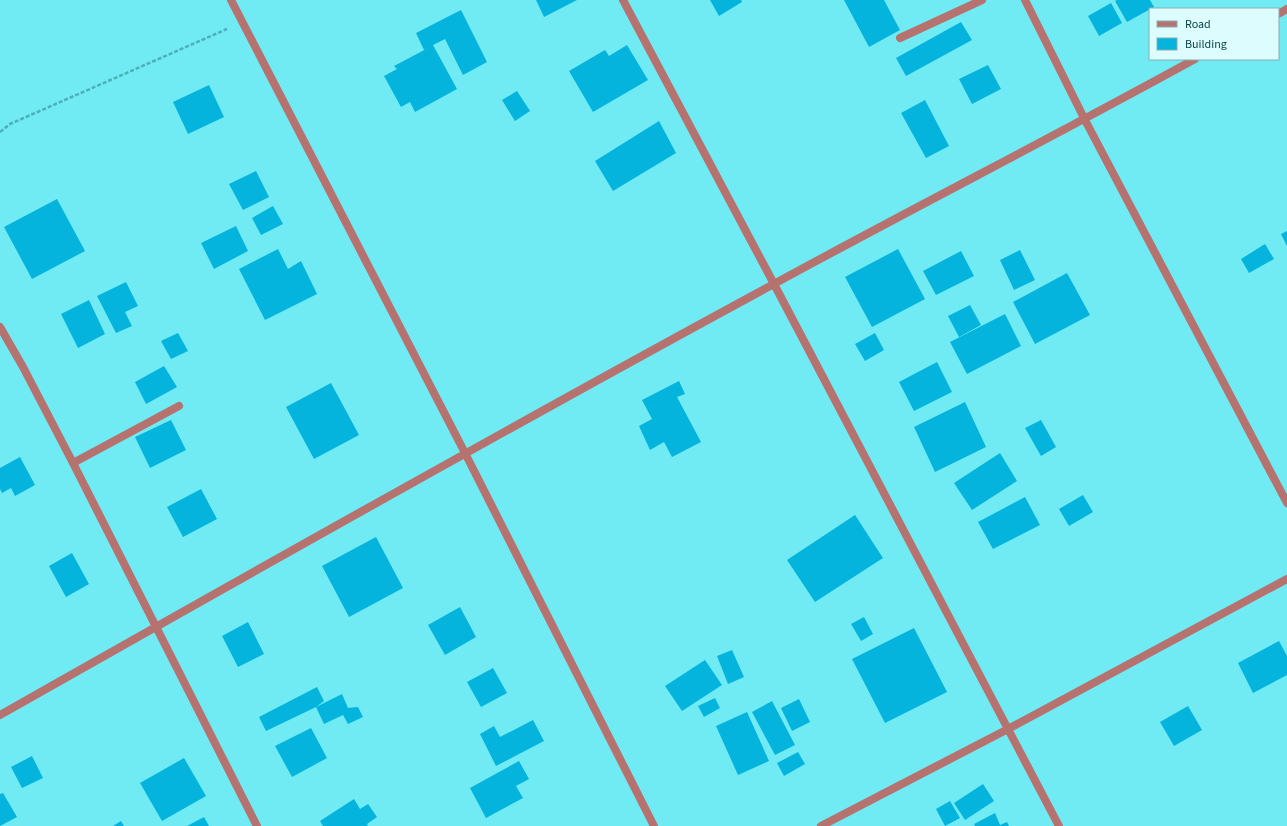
<svg xmlns="http://www.w3.org/2000/svg" width="1287" height="826" font-family="'Source Sans 3',sans-serif">
  <rect width="100%" height="100%" fill="#70eaf3"/>
  <path fill="#05b4dd" d="M 536,0 L 577,0 L 544,17 Z
    M 710,0 L 741,0 L 742,2 L 719,16 Z
    M 844,0 L 884,0 L 900,30 L 869,47 Z
    M 1117,0 L 1150,0 L 1154,7 L 1127,22 L 1115,1 Z
    M 1111,3 L 1122,23 L 1099,36 L 1088,16 Z
    M 461,10 L 487,62 L 463,75 L 445,39 L 433,45 L 457,89 L 415,112 L 410,102 L 401,107 L 384,76 L 397,69 L 394,66 L 430,47 L 424,50 L 416,33 Z
    M 961,22 L 972,40 L 906,76 L 896,58 Z
    M 627,45 L 648,80 L 593,112 L 569,71 L 605,50 L 609,56 Z
    M 988,65 L 1001,89 L 972,104 L 959,79 Z
    M 209,85 L 224,117 L 188,134 L 173,102 Z
    M 517,91 L 530,111 L 515,121 L 502,100 Z
    M 925,100 L 949,146 L 926,158 L 901,113 Z
    M 659,121 L 676,153 L 613,191 L 595,161 Z
    M 256,171 L 269,197 L 243,210 L 229,184 Z
    M 57,199 L 85,251 L 32,279 L 4,227 Z
    M 273,206 L 283,224 L 261,235 L 252,218 Z
    M 236,226 L 248,251 L 214,269 L 201,243 Z
    M 1287,231 L 1287,246 L 1281,234 Z
    M 1265,244 L 1274,259 L 1249,273 L 1241,259 Z
    M 278,249 L 288,269 L 301,261 L 317,294 L 265,320 L 239,269 Z
    M 898,249 L 925,299 L 872,327 L 845,277 Z
    M 1020,250 L 1035,280 L 1014,290 L 1000,260 Z
    M 961,251 L 974,276 L 936,295 L 923,271 Z
    M 1067,273 L 1090,315 L 1035,344 L 1013,302 Z
    M 126,282 L 138,306 L 125,312 L 132,326 L 116,333 L 97,296 Z
    M 89,300 L 105,334 L 78,348 L 61,314 Z
    M 970,305 L 981,325 L 959,337 L 948,316 Z
    M 1005,314 L 1021,346 L 967,374 L 950,342 Z
    M 178,333 L 188,351 L 171,359 L 161,341 Z
    M 875,333 L 884,350 L 865,361 L 855,344 Z
    M 937,362 L 952,392 L 914,411 L 899,382 Z
    M 164,366 L 177,387 L 146,404 L 135,382 Z
    M 679,381 L 685,394 L 677,397 L 701,442 L 672,457 L 664,442 L 650,450 L 639,426 L 652,419 L 642,400 Z
    M 331,383 L 359,435 L 314,459 L 286,407 Z
    M 965,402 L 986,447 L 935,472 L 914,427 Z
    M 171,420 L 186,450 L 150,468 L 135,437 Z
    M 1041,420 L 1056,447 L 1041,456 L 1025,428 Z
    M 1000,453 L 1017,481 L 972,510 L 954,483 Z
    M 20,457 L 35,485 L 15,496 L 11,488 L 2,493 L 0,489 L 0,468 Z
    M 201,489 L 217,519 L 183,537 L 167,507 Z
    M 1083,495 L 1093,512 L 1069,526 L 1059,509 Z
    M 1025,497 L 1040,525 L 993,549 L 978,522 Z
    M 855,515 L 883,558 L 815,602 L 787,560 Z
    M 376,537 L 403,588 L 349,617 L 322,566 Z
    M 72,553 L 89,584 L 66,597 L 49,566 Z
    M 460,607 L 476,637 L 445,655 L 428,625 Z
    M 864,617 L 873,634 L 861,641 L 851,624 Z
    M 248,622 L 264,654 L 238,667 L 222,636 Z
    M 914,628 L 947,692 L 885,723 L 852,659 Z
    M 1279,641 L 1287,656 L 1287,675 L 1253,693 L 1238,663 Z
    M 732,650 L 744,677 L 728,684 L 717,656 Z
    M 705,660 L 722,685 L 682,711 L 665,686 Z
    M 493,668 L 507,693 L 481,707 L 467,682 Z
    M 317,687 L 324,701 L 316,707 L 342,694 L 348,708 L 358,707 L 363,717 L 348,724 L 343,715 L 324,724 L 316,707 L 266,731 L 259,717 Z
    M 715,698 L 720,708 L 704,717 L 698,706 Z
    M 799,699 L 810,722 L 792,731 L 781,708 Z
    M 772,701 L 795,745 L 775,755 L 752,712 Z
    M 1188,706 L 1202,730 L 1174,746 L 1160,722 Z
    M 747,712 L 769,761 L 738,775 L 716,726 Z
    M 533,720 L 544,741 L 496,766 L 480,734 L 494,726 L 500,737 Z
    M 311,728 L 327,758 L 292,777 L 275,746 Z
    M 798,752 L 805,764 L 784,776 L 777,763 Z
    M 32,756 L 43,778 L 22,788 L 11,767 Z
    M 184,758 L 206,796 L 162,821 L 140,783 Z
    M 519,761 L 529,779 L 516,786 L 523,798 L 486,818 L 470,788 Z
    M 983,784 L 994,801 L 965,820 L 954,803 Z
    M 3,793 L 17,817 L 0,826 L 0,794 Z
    M 354,799 L 360,809 L 368,804 L 377,817 L 367,824 L 368,826 L 323,826 L 320,821 Z
    M 950,801 L 960,818 L 945,826 L 936,809 Z
    M 995,813 L 1000,825 L 1007,822 L 1009,826 L 975,826 L 974,824 Z
    M 204,817 L 209,826 L 187,826 Z
    M 121,821 L 124,826 L 113,826 Z"/>
  <g fill="none" stroke-linecap="round" stroke-linejoin="round">
    <path stroke="#4bb0b7" stroke-width="2.5" stroke-dasharray="4 2" stroke-linecap="butt" d="M 0,132 L 10,124 L 227,29"/>
    <path stroke="#b5726f" stroke-width="8" d="M 231,0 L 465,453 L 654,826
      M 623,0 L 774,284 L 1059,826
      M 1025,0 L 1085,120 L 1287,503
      M 1278,14 L 1287,9
      M 900,38 L 982,0
      M 0,327 L 23,367 L 73,463 L 257,826
      M 73,463 L 179,406
      M 0,715 C 256,570 513,425 772,285 C 913,208 1055,136 1195,59
      M 821,826 L 1008,729 L 1287,579"/>
  </g>
  <rect x="1149" y="8" width="130" height="52" fill="#ddfcfe" stroke="#86b0b3"/>
  <rect x="1157" y="21" width="20" height="6" fill="#b5726f" stroke="#86b0b3"/>
  <text x="1185" y="28" font-size="12" fill="#033e42">Road</text>
  <rect x="1157" y="38" width="20" height="12" fill="#05b4dd" stroke="#86b0b3"/>
  <text x="1185" y="48" font-size="12" fill="#033e42">Building</text>
</svg>
